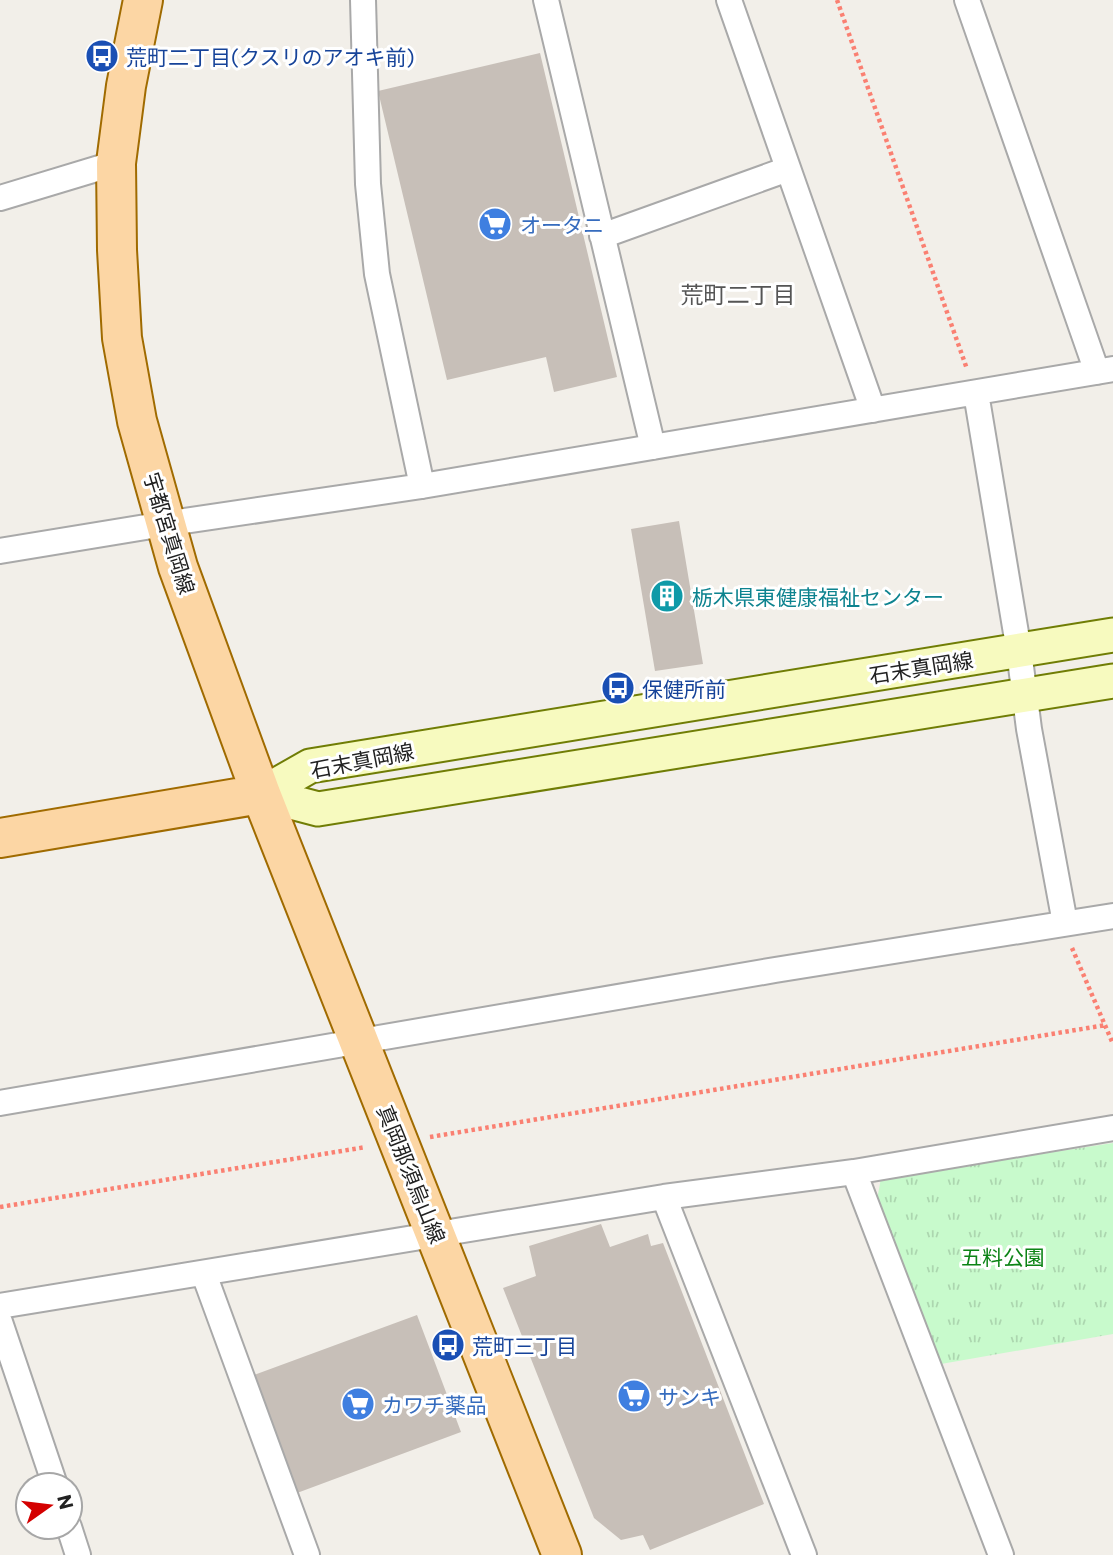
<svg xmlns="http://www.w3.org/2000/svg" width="1113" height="1555" font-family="Commissioner,'Noto Sans JP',sans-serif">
  <defs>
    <pattern id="park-tufts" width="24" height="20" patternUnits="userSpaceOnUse" patternTransform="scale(1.75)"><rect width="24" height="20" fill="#c8facc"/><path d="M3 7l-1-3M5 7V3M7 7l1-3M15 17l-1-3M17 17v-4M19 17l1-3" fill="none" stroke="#acd6af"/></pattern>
  </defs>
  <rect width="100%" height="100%" fill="#f2efe9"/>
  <path fill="url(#park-tufts)" d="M 1113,1143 L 1113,1334 L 941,1364 L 877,1200 L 881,1178 Z"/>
  <path fill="#c7bfb8" d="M 540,53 L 617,377 L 554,392 L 546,357 L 447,380 L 378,91 Z
    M 679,521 L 703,664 L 655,671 L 631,529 Z
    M 601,1224 L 610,1247 L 648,1234 L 651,1246 L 663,1243 L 764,1504 L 650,1550 L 643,1535 L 621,1540 L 594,1518 L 503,1288 L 536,1276 L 529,1246 Z
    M 417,1315 L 461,1432 L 297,1493 L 254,1375 Z"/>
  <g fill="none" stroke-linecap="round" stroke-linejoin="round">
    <defs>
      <path id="street" d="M 363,0 L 368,184 L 377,274 L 422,486
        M 546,0 L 653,447
        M 729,0 L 873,410
        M 967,0 L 1097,372
        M 0,198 L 116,163
        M 602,236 L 788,169
        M 976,393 L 1019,651 L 1029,729 L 1065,923
        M 0,551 L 164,524 L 422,486 L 1113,369
        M 0,1103 L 775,970 L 1113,916
        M 854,1172 L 1001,1555
        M 664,1197 L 804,1555
        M 204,1274 L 307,1555
        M 0,1306 L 664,1197 L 854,1172 L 1113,1128
        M 0,1322 L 55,1485
        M 69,1527 L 78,1555"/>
      <path id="secondary" d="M 261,794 L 310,766 L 1113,635
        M 261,794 L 318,809 L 1113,681"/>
      <path id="primary" d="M 143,0 L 126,86 L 116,163 L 117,250 L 122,338 L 137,421 L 178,567 L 261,794 L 562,1555
        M 0,838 L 261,794"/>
    </defs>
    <use href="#street" stroke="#a9a9a9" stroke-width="28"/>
    <use href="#secondary" stroke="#707d05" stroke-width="37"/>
    <use href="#primary" stroke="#a06b00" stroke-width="42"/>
    <path stroke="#fa8072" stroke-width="4.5" stroke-dasharray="3.5 3.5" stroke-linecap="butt" d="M 837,0 L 967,369
      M 1072,948 L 1113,1044
      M 430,1137 L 1106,1025
      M 0,1207 L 366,1147"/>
    <use href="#street" stroke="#fff" stroke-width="24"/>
    <use href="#secondary" stroke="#f7fabf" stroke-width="33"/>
    <use href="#primary" stroke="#fcd6a4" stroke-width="38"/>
  </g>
  <defs>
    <symbol id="bus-disc" viewBox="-11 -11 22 22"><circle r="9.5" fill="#1a4fb4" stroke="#fff"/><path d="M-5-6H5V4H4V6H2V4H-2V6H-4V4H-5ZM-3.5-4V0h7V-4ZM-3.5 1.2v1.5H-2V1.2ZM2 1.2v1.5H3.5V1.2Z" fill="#fff"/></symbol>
    <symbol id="supermarket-disc" viewBox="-11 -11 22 22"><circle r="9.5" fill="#3f7fe0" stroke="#fff"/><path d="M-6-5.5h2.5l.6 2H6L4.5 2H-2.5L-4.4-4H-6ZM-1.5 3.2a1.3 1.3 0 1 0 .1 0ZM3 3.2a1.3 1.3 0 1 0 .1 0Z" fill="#fff"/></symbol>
    <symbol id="building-disc" viewBox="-11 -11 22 22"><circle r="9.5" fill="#0f9aa8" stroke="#fff"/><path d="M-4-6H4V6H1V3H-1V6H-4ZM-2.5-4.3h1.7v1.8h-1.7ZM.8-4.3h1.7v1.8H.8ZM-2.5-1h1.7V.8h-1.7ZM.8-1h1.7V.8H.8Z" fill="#fff"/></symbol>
  </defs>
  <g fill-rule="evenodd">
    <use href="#bus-disc" x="83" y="37" width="38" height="38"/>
    <use href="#supermarket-disc" x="476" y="205" width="38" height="38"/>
    <use href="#building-disc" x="648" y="577" width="38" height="38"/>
    <use href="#bus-disc" x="599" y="669" width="38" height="38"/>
    <use href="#bus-disc" x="429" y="1326" width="38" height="38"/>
    <use href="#supermarket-disc" x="615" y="1377" width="38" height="38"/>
    <use href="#supermarket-disc" x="339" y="1385" width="38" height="38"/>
  </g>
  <g text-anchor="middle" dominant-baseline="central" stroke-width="6" stroke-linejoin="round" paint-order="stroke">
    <g font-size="21" fill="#164399" stroke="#fff" text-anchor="start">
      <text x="126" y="56">荒町二丁目(クスリのアオキ前)</text>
      <text x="642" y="688">保健所前</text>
      <text x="472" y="1345">荒町三丁目</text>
    </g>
    <g font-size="21" fill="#366cbe" stroke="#fff" text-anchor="start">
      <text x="520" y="224">オータニ</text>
      <text x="658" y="1396">サンキ</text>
      <text x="382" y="1404">カワチ薬品</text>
    </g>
    <g font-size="21" fill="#222" stroke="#fff">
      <text transform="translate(170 533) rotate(73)">宇都宮真岡線</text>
      <text transform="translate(921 667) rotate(-9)">石末真岡線</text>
      <text transform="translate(362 760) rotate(-11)">石末真岡線</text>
      <text transform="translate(412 1174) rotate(68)">真岡那須烏山線</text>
    </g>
    <g font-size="21" fill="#0d838f" stroke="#fff" text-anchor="start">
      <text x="692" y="596">栃木県東健康福祉センター</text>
    </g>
    <g font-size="21" fill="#0c8416" stroke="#fff">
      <text x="1003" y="1256">五料公園</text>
    </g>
    <g font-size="23" fill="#555" stroke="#fff">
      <text x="738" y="294">荒町二丁目</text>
    </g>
  </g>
  <g transform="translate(49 1506) rotate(76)"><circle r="33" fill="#ffffff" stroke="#a7a7a7" stroke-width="2"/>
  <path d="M0-5L12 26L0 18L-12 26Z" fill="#d40000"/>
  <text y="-10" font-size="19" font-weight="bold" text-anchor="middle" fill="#222222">N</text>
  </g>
</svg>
